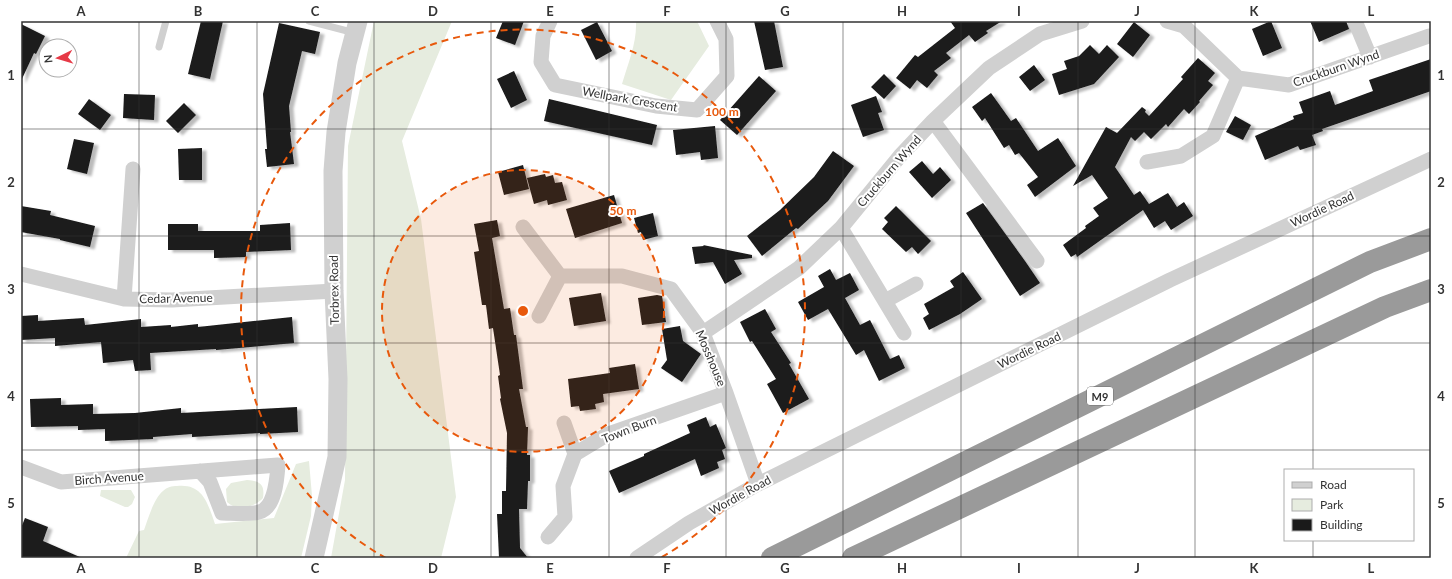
<svg xmlns="http://www.w3.org/2000/svg" width="1452" height="579" font-family="Lato,sans-serif">
  <defs>
    <filter id="shadow"><feDropShadow dx="4.5" dy="2.5" stdDeviation="1" flood-color="#0004"/></filter>
  </defs>
  <rect width="100%" height="100%" fill="#fff"/>
  <path fill="#e6ecdf" d="M 374,21 L 452,21 L 402,141 L 421,219 L 456,497 L 441,558 L 331,558 L 345,480 L 348,146 Z
    M 636,21 L 697,21 L 709,46 L 671,100 L 622,84 C 628,63 637,43 636,21 Z
    M 309,461 L 312,496 L 311,516 L 301,558 L 126,558 L 139,531 L 144,530 C 148,519 154,498 163,491 C 167,487 172,486 177,486 C 203,483 208,504 215,524 L 274,518 L 296,464 Z
    M 247,480 C 260,481 265,484 263,498 C 255,507 237,512 227,502 L 226,489 L 231,483 Z
    M 101,490 L 131,490 L 135,497 L 132,504 L 128,507 L 125,507 L 100,496 Z"/>
  <path fill="#1a1a1a" filter="url(#shadow)" d="M 201,21 L 223,21 L 210,79 L 188,74 Z
    M 503,21 L 524,21 L 515,45 L 496,38 Z
    M 754,21 L 774,21 L 783,67 L 765,70 Z
    M 950,21 L 1002,21 L 986,31 L 988,33 L 975,42 L 969,35 L 946,53 L 951,58 L 934,71 L 938,75 L 927,88 L 917,80 L 910,89 L 896,78 L 915,55 L 918,57 L 955,28 Z
    M 1271,21 L 1282,48 L 1263,56 L 1252,29 Z
    M 1310,21 L 1346,21 L 1349,29 L 1319,42 Z
    M 597,22 L 612,51 L 596,60 L 581,30 Z
    M 1134,22 L 1150,35 L 1133,57 L 1117,44 Z
    M 279,23 L 320,32 L 315,54 L 302,51 L 289,106 L 291,132 L 290,132 L 294,164 L 267,167 L 265,149 L 267,149 L 263,94 Z
    M 21,24 L 45,36 L 36,54 L 34,53 L 21,81 Z
    M 1090,45 L 1099,54 L 1107,45 L 1119,57 L 1094,84 L 1059,95 L 1052,74 L 1067,69 L 1064,61 L 1079,56 Z
    M 1198,58 L 1215,73 L 1208,81 L 1213,85 L 1199,101 L 1200,102 L 1189,114 L 1184,109 L 1168,127 L 1166,124 L 1151,139 L 1144,132 L 1135,141 L 1131,137 L 1115,167 L 1134,195 L 1140,191 L 1149,204 L 1168,193 L 1177,207 L 1184,202 L 1193,216 L 1171,230 L 1165,221 L 1154,228 L 1143,210 L 1077,257 L 1076,254 L 1071,257 L 1063,245 L 1086,228 L 1085,226 L 1099,216 L 1093,208 L 1108,198 L 1092,175 L 1073,186 L 1106,127 L 1117,133 L 1142,107 L 1146,110 L 1145,112 L 1149,116 L 1183,79 L 1181,77 Z
    M 1431,59 L 1431,91 L 1322,129 L 1323,131 L 1312,135 L 1316,145 L 1300,150 L 1298,146 L 1265,160 L 1255,136 L 1294,119 L 1293,116 L 1303,113 L 1299,102 L 1330,91 L 1335,105 L 1373,91 L 1369,80 Z
    M 1034,65 L 1045,80 L 1030,91 L 1019,77 Z
    M 514,71 L 527,100 L 511,108 L 497,79 Z
    M 884,74 L 896,86 L 884,99 L 871,87 Z
    M 759,76 L 776,91 L 737,135 L 720,120 Z
    M 991,93 L 1011,121 L 1016,118 L 1038,151 L 1058,138 L 1076,166 L 1035,197 L 1027,185 L 1038,177 L 1019,153 L 1015,155 L 1009,145 L 1004,148 L 985,118 L 982,121 L 972,107 Z
    M 124,94 L 155,95 L 154,120 L 123,118 Z
    M 876,96 L 882,112 L 878,113 L 884,130 L 863,137 L 851,105 Z
    M 89,99 L 111,115 L 100,130 L 78,114 Z
    M 549,99 L 657,125 L 652,145 L 544,121 Z
    M 184,103 L 196,115 L 178,133 L 166,121 Z
    M 1235,116 L 1251,125 L 1243,140 L 1226,132 Z
    M 715,126 L 718,158 L 701,160 L 700,152 L 676,155 L 673,130 Z
    M 74,139 L 94,143 L 87,174 L 67,169 Z
    M 202,148 L 202,180 L 179,180 L 178,149 Z
    M 833,151 L 854,166 L 828,201 L 798,229 L 796,228 L 762,256 L 747,236 L 780,210 L 814,177 Z
    M 922,161 L 933,174 L 940,167 L 951,180 L 932,198 L 909,172 Z
    M 523,165 L 529,189 L 504,195 L 498,172 Z
    M 545,174 L 546,177 L 553,175 L 555,183 L 562,182 L 567,200 L 548,205 L 547,200 L 534,204 L 527,178 Z
    M 614,195 L 622,223 L 575,238 L 566,209 Z
    M 983,203 L 1025,261 L 1040,283 L 1020,296 L 966,213 Z
    M 21,206 L 51,211 L 50,215 L 95,226 L 90,247 L 60,240 L 60,239 L 21,232 Z
    M 896,206 L 931,241 L 918,254 L 912,247 L 906,252 L 882,229 L 888,222 L 884,218 Z
    M 653,213 L 658,236 L 643,240 L 641,232 L 638,233 L 634,218 Z
    M 497,220 L 500,236 L 492,238 L 504,309 L 510,308 L 514,335 L 516,335 L 523,389 L 519,389 L 526,427 L 528,427 L 527,455 L 530,455 L 530,481 L 528,481 L 527,509 L 519,509 L 520,548 L 528,558 L 499,558 L 497,514 L 502,514 L 502,491 L 506,491 L 507,433 L 500,399 L 501,398 L 498,376 L 500,375 L 493,328 L 489,329 L 486,305 L 482,305 L 474,252 L 479,251 L 474,224 Z
    M 290,223 L 291,250 L 246,252 L 246,257 L 214,258 L 214,250 L 168,250 L 168,224 L 198,224 L 198,231 L 260,231 L 260,225 Z
    M 703,245 L 752,255 L 752,258 L 734,260 L 742,274 L 725,284 L 713,262 L 695,264 L 692,247 L 704,246 Z
    M 830,269 L 836,280 L 850,273 L 859,290 L 845,298 L 860,325 L 870,320 L 890,359 L 899,355 L 905,368 L 879,381 L 864,350 L 856,355 L 828,309 L 808,320 L 798,302 L 824,287 L 818,276 Z
    M 963,272 L 982,299 L 960,314 L 929,330 L 923,318 L 929,314 L 924,304 L 954,287 L 950,281 Z
    M 601,293 L 606,321 L 574,326 L 569,298 Z
    M 657,295 L 662,296 L 666,322 L 642,325 L 638,298 Z
    M 765,309 L 776,329 L 771,332 L 791,363 L 789,364 L 809,399 L 783,413 L 767,384 L 776,379 L 752,341 L 750,342 L 740,322 Z
    M 38,315 L 38,321 L 84,318 L 85,325 L 141,319 L 141,327 L 171,325 L 171,327 L 198,324 L 198,327 L 292,317 L 294,343 L 216,350 L 216,349 L 150,353 L 151,370 L 135,371 L 133,360 L 103,363 L 101,342 L 55,346 L 55,338 L 21,340 L 21,316 Z
    M 680,326 L 683,341 L 701,354 L 682,382 L 661,368 L 667,360 L 662,329 Z
    M 635,364 L 639,389 L 603,394 L 604,402 L 595,404 L 596,409 L 580,411 L 579,406 L 571,407 L 568,379 L 610,373 L 609,368 Z
    M 61,398 L 61,405 L 93,404 L 93,414 L 135,413 L 181,408 L 181,413 L 297,407 L 298,432 L 260,434 L 260,433 L 192,437 L 192,434 L 153,437 L 153,439 L 105,441 L 105,429 L 78,430 L 78,426 L 31,427 L 30,399 Z
    M 706,417 L 710,427 L 716,424 L 726,448 L 722,450 L 725,459 L 717,462 L 719,468 L 701,476 L 695,459 L 619,493 L 609,471 L 644,456 L 644,454 L 690,433 L 687,425 Z
    M 25,518 L 48,527 L 43,541 L 82,558 L 21,558 L 21,528 Z"/>
  <g fill="none" stroke-linecap="round" stroke-linejoin="round">
    <path stroke="#d0d0d0" stroke-width="7" d="M 309,21 L 355,33
      M 159,47 L 166,21"/>
    <path stroke="#d0d0d0" stroke-width="15" d="M 550,21 L 543,36 L 541,62 L 555,85 L 656,106 L 697,110 L 727,76 L 726,39 L 717,21
      M 1167,21 L 1184,26 L 1238,78 L 1289,85 L 1429,36
      M 1355,21 L 1370,57
      M 933,121 L 1037,261
      M 1147,162 L 1181,156 L 1213,136 L 1238,78
      M 523,227 L 560,276 L 622,276 L 671,289 L 703,333 L 726,393 L 758,484
      M 841,228 L 904,333
      M 21,274 L 124,299 L 172,300 L 334,291
      M 124,299 L 133,169
      M 885,301 L 916,284
      M 539,316 L 560,276
      M 703,333 L 799,268 L 841,228 L 900,156 L 933,121 L 989,68 L 1040,34 L 1082,21
      M 564,423 L 575,454
      M 21,467 L 61,482 L 278,465 C 277,479 275,508 259,512 C 251,515 231,513 222,513 L 210,482 L 200,471
      M 548,537 L 565,517 L 563,486 L 575,454 L 608,434 L 726,393
      M 637,558 L 689,523 L 758,484 L 1170,280 L 1431,159"/>
    <path stroke="#d0d0d0" stroke-width="19" d="M 314,558 L 337,457 L 338,379 L 334,291 L 333,171 L 336,132 L 347,63 L 358,21"/>
    <path stroke="#9a9a9a" stroke-width="22" d="M 772,558 L 1370,262 L 1431,239
      M 853,558 L 1385,307 L 1431,290"/>
  </g>
  <path fill="none" stroke="#333" stroke-width="1" stroke-opacity="0.55" d="M 139,21 L 139,558M 257,21 L 257,558M 374,21 L 374,558M 491,21 L 491,558M 609,21 L 609,558M 726,21 L 726,558M 843,21 L 843,558M 961,21 L 961,558M 1078,21 L 1078,558M 1195,21 L 1195,558M 1313,21 L 1313,470M 21,129 L 1431,129M 21,236 L 1431,236M 21,343 L 1431,343M 21,450 L 1431,450M 1313,540 L 1313,558"/>
  <circle cx="523" cy="311" r="141" fill="#e8590c" fill-opacity=".12"/>
  <g fill="none" stroke="#e8590c" stroke-width="2" stroke-dasharray="7 5">
    <circle cx="523" cy="311" r="141"/>
    <path d="M386 558A282 282 0 1 1 660 558"/>
  </g>
  <g text-anchor="middle" dominant-baseline="central" stroke-width="4" stroke-linejoin="round" paint-order="stroke">
    <rect fill="#fff" stroke="#707070" stroke-width="1" x="1087" y="387" width="26" height="18" rx="3"/>
    <g font-size="11" font-weight="bold" fill="#333">
      <text x="1100" y="396">M9</text>
    </g>
    <g font-size="12" fill="#333" stroke="#fff">
      <text transform="translate(1336 68) rotate(-19)">Cruckburn Wynd</text>
      <text transform="translate(630 99) rotate(10)">Wellpark Crescent</text>
      <text transform="translate(889 171) rotate(-49)">Cruckburn Wynd</text>
      <text transform="translate(1322 209) rotate(-25)">Wordie Road</text>
      <text transform="translate(334 290) rotate(-91)">Torbrex Road</text>
      <text transform="translate(176 298) rotate(-1)">Cedar Avenue</text>
      <text transform="translate(1029 350) rotate(-26)">Wordie Road</text>
      <text transform="translate(711 358) rotate(67)">Mosshouse</text>
      <text transform="translate(629 429) rotate(-21)">Town Burn</text>
      <text transform="translate(109 478) rotate(-4)">Birch Avenue</text>
      <text transform="translate(740 495) rotate(-29)">Wordie Road</text>
    </g>
  </g>
  <circle cx="523" cy="311" r="6" fill="#e8590c" stroke="#fff" stroke-width="2"/>
  <g font-size="12" text-anchor="middle" font-weight="bold" fill="#e8590c" stroke="#fff" stroke-width="4" stroke-linejoin="round" paint-order="stroke">
    <text x="722" y="116">100 m</text>
    <text x="623" y="215">50 m</text>
  </g>
  <rect width="1452" height="579" fill="none" stroke="#ffffff" stroke-width="44"/>
  <rect x="1284" y="469" width="130" height="72" fill="#ffffff" stroke="#adadad"/>
  <rect x="1292" y="482" width="20" height="6" fill="#d0d0d0" stroke="#adadad"/>
  <text x="1320" y="489" font-size="12" fill="#333333">Road</text>
  <rect x="1292" y="499" width="20" height="12" fill="#e6ecdf" stroke="#adadad"/>
  <text x="1320" y="509" font-size="12" fill="#333333">Park</text>
  <rect x="1292" y="519" width="20" height="12" fill="#1a1a1a" stroke="#adadad"/>
  <text x="1320" y="529" font-size="12" fill="#333333">Building</text>
  <g transform="translate(58 58) rotate(265)"><circle r="19" fill="#ffffff" stroke="#adadad"/>
  <path d="M0-3L7 15L0 10L-7 15Z" fill="#e63946"/>
  <text y="-6" font-size="11" font-weight="bold" text-anchor="middle" fill="#333333">N</text>
  </g>
  <rect x="22" y="22" width="1408" height="535" fill="none" stroke="#333" stroke-width="1.5"/>
  <g font-size="13" text-anchor="middle" font-weight="bold" fill="#333">
    <text x="81" y="16">A</text>
    <text x="198" y="16">B</text>
    <text x="315" y="16">C</text>
    <text x="433" y="16">D</text>
    <text x="550" y="16">E</text>
    <text x="667" y="16">F</text>
    <text x="785" y="16">G</text>
    <text x="902" y="16">H</text>
    <text x="1019" y="16">I</text>
    <text x="1137" y="16">J</text>
    <text x="1254" y="16">K</text>
    <text x="1371" y="16">L</text>
    <text x="11" y="80">1</text>
    <text x="1441" y="80">1</text>
    <text x="11" y="187">2</text>
    <text x="1441" y="187">2</text>
    <text x="11" y="294">3</text>
    <text x="1441" y="294">3</text>
    <text x="11" y="401">4</text>
    <text x="1441" y="401">4</text>
    <text x="11" y="508">5</text>
    <text x="1441" y="508">5</text>
    <text x="81" y="573">A</text>
    <text x="198" y="573">B</text>
    <text x="315" y="573">C</text>
    <text x="433" y="573">D</text>
    <text x="550" y="573">E</text>
    <text x="667" y="573">F</text>
    <text x="785" y="573">G</text>
    <text x="902" y="573">H</text>
    <text x="1019" y="573">I</text>
    <text x="1137" y="573">J</text>
    <text x="1254" y="573">K</text>
    <text x="1371" y="573">L</text>
  </g>
</svg>
